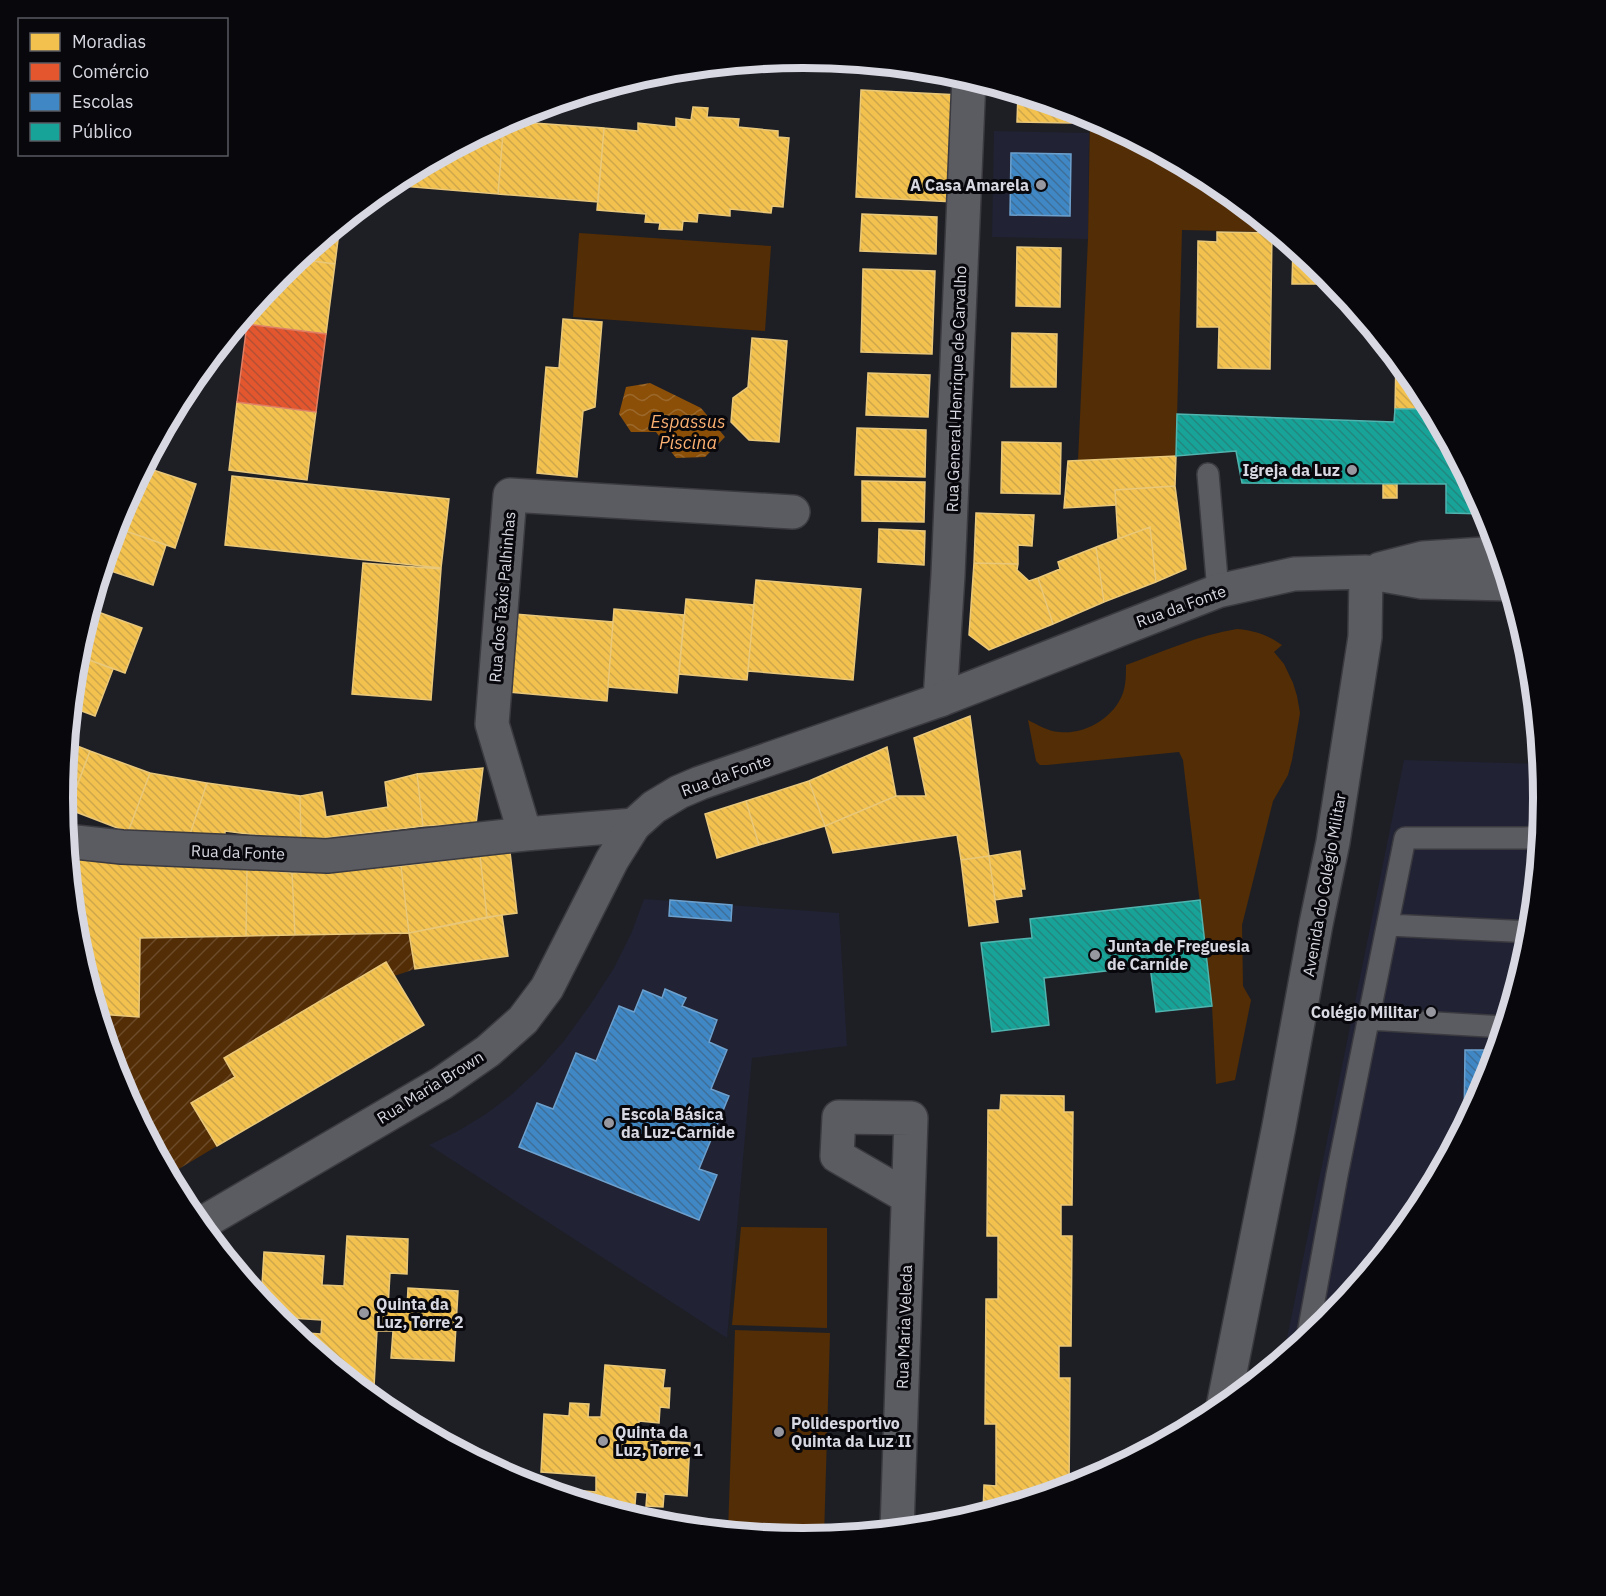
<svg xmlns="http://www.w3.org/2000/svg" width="1606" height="1596" font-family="'IBM Plex Sans',sans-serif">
  <defs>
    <pattern id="garden-furrows" width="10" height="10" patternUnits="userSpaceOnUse" patternTransform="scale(1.5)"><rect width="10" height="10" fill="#532d05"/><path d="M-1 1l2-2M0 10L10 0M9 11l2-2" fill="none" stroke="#6b4b29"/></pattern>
    <pattern id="water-waves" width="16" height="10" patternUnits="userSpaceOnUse" patternTransform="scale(1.5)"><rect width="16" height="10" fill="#8c4f07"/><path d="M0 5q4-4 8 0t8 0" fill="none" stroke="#9b682b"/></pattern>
    <pattern id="homes-back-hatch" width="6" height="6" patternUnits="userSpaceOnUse" patternTransform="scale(1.5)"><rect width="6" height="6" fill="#f2c14e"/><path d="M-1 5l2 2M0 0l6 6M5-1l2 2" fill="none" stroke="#cea74c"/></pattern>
    <pattern id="shops-back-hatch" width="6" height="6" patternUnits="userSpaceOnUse" patternTransform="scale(1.5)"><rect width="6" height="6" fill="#e4572e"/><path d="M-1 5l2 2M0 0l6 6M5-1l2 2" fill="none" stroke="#b35035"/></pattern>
    <pattern id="schools-back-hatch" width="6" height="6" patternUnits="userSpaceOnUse" patternTransform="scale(1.5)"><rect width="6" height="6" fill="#3f88c5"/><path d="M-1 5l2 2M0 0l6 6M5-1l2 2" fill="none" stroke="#3f6f98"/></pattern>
    <pattern id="public-back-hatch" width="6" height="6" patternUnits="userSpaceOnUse" patternTransform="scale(1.5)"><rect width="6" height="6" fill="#17a398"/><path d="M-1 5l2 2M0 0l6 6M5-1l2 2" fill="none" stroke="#23867f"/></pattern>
  </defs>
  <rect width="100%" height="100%" fill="#1e1f25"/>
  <path fill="#212233" d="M 994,131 L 1089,133 L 1088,239 L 992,237 Z
    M 1404,760 L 1541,764 L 1544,798 L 1530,943 L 1487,1082 L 1419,1210 L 1327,1322 L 1283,1358 Z
    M 644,899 L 839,913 L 847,1046 L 752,1058 L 727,1338 L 429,1145 L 458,1131 L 486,1114 L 511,1095 L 539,1069 L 564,1041 L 590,1005 L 614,968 L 631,934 Z"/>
  <path fill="#532d05" d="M 1090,115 L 1215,182 L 1276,232 L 1182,230 L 1176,456 L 1078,461 L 1088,239 Z
    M 579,233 L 771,246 L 765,331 L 573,317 Z
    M 1237,629 C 1256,631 1266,634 1282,645 L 1274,652 L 1284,664 L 1293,683 L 1297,696 L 1300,713 L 1292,760 L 1288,775 L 1273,801 L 1242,925 L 1243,986 L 1251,1000 L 1235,1080 L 1216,1084 L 1212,1006 L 1183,760 L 1179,752 L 1047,765 L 1040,765 L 1036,761 L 1028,720 C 1038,725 1047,731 1059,732 C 1085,735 1114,718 1123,693 C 1126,684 1126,675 1126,665 C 1162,652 1199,635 1237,629 Z
    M 741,1227 L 827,1228 L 827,1328 L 732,1325 Z
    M 735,1330 L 830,1333 L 824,1537 L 803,1539 L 728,1532 Z"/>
  <path fill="url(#garden-furrows)" d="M 409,933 L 415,969 L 394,976 L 386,963 L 224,1058 L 235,1077 L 191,1103 L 217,1146 L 172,1173 L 138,1118 L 118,1081 L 98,1014 L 139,1016 L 140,938 Z"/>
  <path fill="url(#water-waves)" d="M 650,383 L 701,408 L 725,437 L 705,457 L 676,458 L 656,432 L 631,432 L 619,414 L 626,387 Z"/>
  <path fill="url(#homes-back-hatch)" stroke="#eac87a" stroke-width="1.5" d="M 861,90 L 960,95 L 955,202 L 856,197 Z
    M 1018,93 L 1071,109 L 1071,123 L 1017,122 Z
    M 693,107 L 708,108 L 707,117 L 739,119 L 738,127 L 778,131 L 778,137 L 789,138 L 783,207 L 772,206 L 771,213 L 730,209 L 730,216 L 698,213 L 697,222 L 683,221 L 682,230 L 659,229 L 660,223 L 645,222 L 646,214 L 597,210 L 604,128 L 638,131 L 638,123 L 676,127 L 676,118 L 691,120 Z
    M 504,121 L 498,194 L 388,185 L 392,182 Z
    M 504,121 L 604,128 L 598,202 L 498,194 Z
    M 862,214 L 937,217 L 936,254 L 860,251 Z
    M 340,224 L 335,264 L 297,259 Z
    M 1217,232 L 1272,233 L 1270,369 L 1218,368 L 1219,327 L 1197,327 L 1198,241 L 1217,242 Z
    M 1017,247 L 1061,248 L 1060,307 L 1016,306 Z
    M 1293,247 L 1327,274 L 1336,284 L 1292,284 Z
    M 297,259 L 335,264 L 326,334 L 247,324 L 249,311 L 279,274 Z
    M 863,269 L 935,271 L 932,354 L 861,352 Z
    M 563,319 L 602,322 L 595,407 L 583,411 L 577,477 L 537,473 L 546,367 L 559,368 Z
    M 1012,333 L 1057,334 L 1056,387 L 1011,387 Z
    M 752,338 L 787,341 L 779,442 L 749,440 L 731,422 L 733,398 L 748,387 Z
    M 1396,358 L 1419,387 L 1431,409 L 1395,409 Z
    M 868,373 L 930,375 L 928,417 L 866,415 Z
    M 237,402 L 316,412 L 307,480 L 229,470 Z
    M 857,428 L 926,430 L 925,477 L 855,475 Z
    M 1002,442 L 1061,443 L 1060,494 L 1001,493 Z
    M 1176,456 L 1175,486 L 1115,490 L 1116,505 L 1064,508 L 1068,461 Z
    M 144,467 L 196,484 L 175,548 L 114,527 L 119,514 Z
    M 232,476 L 449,499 L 441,568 L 225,545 Z
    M 862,481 L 925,482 L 924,522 L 862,521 Z
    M 1383,483 L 1397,483 L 1397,498 L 1383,498 Z
    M 1175,486 L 1186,569 L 1156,582 L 1150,527 L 1118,539 L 1115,490 Z
    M 976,513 L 1034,515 L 1032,546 L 1018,545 L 1018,564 L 974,563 Z
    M 114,527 L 166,545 L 153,585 L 102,568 Z
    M 1150,527 L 1156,582 L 1104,602 L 1096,547 Z
    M 879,529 L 925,531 L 924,565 L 878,562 Z
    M 1096,547 L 1104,602 L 1053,624 L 1038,578 L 1060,569 L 1058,562 Z
    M 363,563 L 441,569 L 431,700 L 352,694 Z
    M 974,563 L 1018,564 L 1017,570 L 1029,581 L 1038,578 L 1053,624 L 989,650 L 969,635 Z
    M 756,580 L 861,589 L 853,680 L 748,671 Z
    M 686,599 L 754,605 L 747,680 L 679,674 Z
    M 90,609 L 142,628 L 125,673 L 76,655 Z
    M 614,609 L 684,615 L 677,693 L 608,687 Z
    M 514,614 L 613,622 L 607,701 L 507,692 Z
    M 76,655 L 113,669 L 95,716 L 71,707 Z
    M 970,716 L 989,856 L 961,860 L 957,835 L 833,853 L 825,826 L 896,796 L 926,796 L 914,738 Z
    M 67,742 L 90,751 L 73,797 L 62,793 Z
    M 887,747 L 896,796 L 825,826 L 809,781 Z
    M 90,751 L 150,773 L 128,832 L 68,809 Z
    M 483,768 L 476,824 L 423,826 L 417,774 Z
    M 150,773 L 207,783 L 188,840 L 128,832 Z
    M 417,774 L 423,826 L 301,841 L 300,796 L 322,792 L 326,817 L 388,807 L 385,782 Z
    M 809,781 L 825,826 L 759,845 L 746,801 Z
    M 207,783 L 300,796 L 301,841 L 225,831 L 225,841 L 188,840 Z
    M 746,801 L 759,845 L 717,858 L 705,814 Z
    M 1020,851 L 1025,889 L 1021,889 L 1022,896 L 995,900 L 989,856 Z
    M 510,852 L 517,913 L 487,917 L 480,856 Z
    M 68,856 L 73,857 L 73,909 Z
    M 480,856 L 487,917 L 409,933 L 401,866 Z
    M 989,856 L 998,922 L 969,926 L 961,860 Z
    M 73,857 L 247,868 L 246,936 L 140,938 L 139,1017 L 98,1014 L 76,942 L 73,909 Z
    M 401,866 L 409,933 L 295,935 L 292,873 Z
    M 247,868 L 292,873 L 295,935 L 246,936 Z
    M 502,915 L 508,956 L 415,969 L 409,933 Z
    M 386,962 L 424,1025 L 217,1146 L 191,1103 L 235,1077 L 224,1058 Z
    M 1001,1095 L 1064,1096 L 1064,1112 L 1073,1112 L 1072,1205 L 1061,1205 L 1061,1236 L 1072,1236 L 1071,1346 L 1059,1346 L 1059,1378 L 1070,1378 L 1069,1488 L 1058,1488 L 1058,1491 L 983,1514 L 984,1485 L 996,1486 L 996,1424 L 985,1424 L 986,1299 L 998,1299 L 998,1236 L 987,1236 L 988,1110 L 1000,1110 Z
    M 138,1118 L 172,1173 L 168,1175 Z
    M 347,1236 L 408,1239 L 407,1274 L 390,1273 L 388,1308 L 407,1309 L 408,1288 L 458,1291 L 454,1361 L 391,1358 L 393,1331 L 377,1331 L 374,1387 L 357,1386 L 306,1344 L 307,1333 L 321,1334 L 322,1320 L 275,1317 L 261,1301 L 264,1252 L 324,1256 L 322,1285 L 344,1286 Z
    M 605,1365 L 665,1370 L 663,1388 L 670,1388 L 669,1408 L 660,1407 L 659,1423 L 639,1421 L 638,1439 L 690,1443 L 687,1496 L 664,1494 L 663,1507 L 646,1506 L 647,1493 L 636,1492 L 634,1517 L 574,1499 L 574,1490 L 596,1492 L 596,1476 L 541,1472 L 544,1414 L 569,1416 L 570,1403 L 589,1404 L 588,1417 L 601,1417 Z"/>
  <path fill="url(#shops-back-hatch)" stroke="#e07e64" stroke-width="1.5" d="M 247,324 L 326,334 L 316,412 L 237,402 Z"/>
  <path fill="url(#schools-back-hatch)" stroke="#6da0cd" stroke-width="1.5" d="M 1011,153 L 1071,154 L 1070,216 L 1010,215 Z
    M 670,900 L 732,905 L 731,921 L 669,916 Z
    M 665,989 L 686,998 L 682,1006 L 717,1020 L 709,1042 L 727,1050 L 711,1089 L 729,1096 L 699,1169 L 717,1175 L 699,1220 L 519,1147 L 537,1103 L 553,1109 L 576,1053 L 596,1061 L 619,1006 L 634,1012 L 643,990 L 662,998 Z
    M 1465,1050 L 1497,1050 L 1487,1082 L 1464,1127 Z"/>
  <path fill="url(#public-back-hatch)" stroke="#51b3ae" stroke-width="1.5" d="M 1395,409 L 1431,409 L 1487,514 L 1446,513 L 1446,484 L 1242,483 L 1236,451 L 1176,456 L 1177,414 L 1394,422 Z
    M 1200,900 L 1212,1006 L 1156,1012 L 1150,966 L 1044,978 L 1049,1025 L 992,1032 L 981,943 L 1032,938 L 1030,919 Z"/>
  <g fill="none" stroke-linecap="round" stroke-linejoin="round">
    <defs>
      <path id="lane" d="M 1208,474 L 1218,591
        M 1388,925 L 1531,932
        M 1369,1019 L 1504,1027
        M 1307,1339 L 1337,1175 L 1405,838 L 1525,838 L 1540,837"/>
      <path id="street" d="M 940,700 L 948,575 L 969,78
        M 525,834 L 492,724 L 510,495 L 793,512
        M 66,841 L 122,847 L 327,856 L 525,834 L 634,825
        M 897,1530 L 911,1118 L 839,1117 L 837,1156 L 908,1197"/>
      <path id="secondary" d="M 1380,569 L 1423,558 L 1499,553
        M 199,1225 L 442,1083 L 488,1051 L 523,1020 L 547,988 L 612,860 L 634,825 L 654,807 L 679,792 L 700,783 L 940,700 L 1218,591 L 1294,574 L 1366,572 L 1422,582 L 1509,584
        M 1223,1407 L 1279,1126 L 1316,924 L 1333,842 L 1365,637 L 1366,572"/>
    </defs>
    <use href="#lane" stroke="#3a3a40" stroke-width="24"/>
    <use href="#street" stroke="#3a3a40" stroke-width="36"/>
    <use href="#secondary" stroke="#3a3a40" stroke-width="36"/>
    <use href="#lane" stroke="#5b5c61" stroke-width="21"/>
    <use href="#street" stroke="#5b5c61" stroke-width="33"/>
    <use href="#secondary" stroke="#5b5c61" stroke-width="33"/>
  </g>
  <g fill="#96979f" stroke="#07070c" stroke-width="2">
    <circle cx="1041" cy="185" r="6"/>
    <circle cx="1352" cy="470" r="6"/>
    <circle cx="1095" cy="955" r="6"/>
    <circle cx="1431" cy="1012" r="6"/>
    <circle cx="609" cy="1123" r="6"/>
    <circle cx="364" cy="1313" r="6"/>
    <circle cx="779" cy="1432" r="6"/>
    <circle cx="603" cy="1441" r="6"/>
  </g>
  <g text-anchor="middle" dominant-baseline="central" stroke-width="6" stroke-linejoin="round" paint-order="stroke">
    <g font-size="16" font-weight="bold" fill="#d7d8e1" stroke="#07070c" text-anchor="start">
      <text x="1029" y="185" text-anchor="end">A Casa Amarela</text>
      <text x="1340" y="470" text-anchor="end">Igreja da Luz</text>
      <text x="1107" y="946">Junta de Freguesia<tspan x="1107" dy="18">de Carnide</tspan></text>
      <text x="1419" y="1012" text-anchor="end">Colégio Militar</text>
      <text x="621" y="1114">Escola Básica<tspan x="621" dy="18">da Luz-Carnide</tspan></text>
      <text x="376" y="1304">Quinta da<tspan x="376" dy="18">Luz, Torre 2</tspan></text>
      <text x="791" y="1423">Polidesportivo<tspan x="791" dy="18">Quinta da Luz II</tspan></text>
      <text x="615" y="1432">Quinta da<tspan x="615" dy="18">Luz, Torre 1</tspan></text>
    </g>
    <g font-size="16" fill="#d7d8e1" stroke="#07070c">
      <text transform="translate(956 389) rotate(-88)">Rua General Henrique de Carvalho</text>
      <text transform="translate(502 597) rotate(-85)">Rua dos Táxis Palhinhas</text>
      <text transform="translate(1181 606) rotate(-20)">Rua da Fonte</text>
      <text transform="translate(726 775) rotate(-20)">Rua da Fonte</text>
      <text transform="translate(238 852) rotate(2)">Rua da Fonte</text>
      <text transform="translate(1324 885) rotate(-80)">Avenida do Colégio Militar</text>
      <text transform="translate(430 1087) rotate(-32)">Rua Maria Brown</text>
      <text transform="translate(904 1327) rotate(-88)">Rua Maria Veleda</text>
    </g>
    <g font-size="18" font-style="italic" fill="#fbb071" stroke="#07070c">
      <text x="688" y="421">Espassus<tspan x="688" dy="21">Piscina</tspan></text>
    </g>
  </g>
  <path d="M0 0H1606V1596H0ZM73 798a730 730 0 1 1 1460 0a730 730 0 1 1-1460 0Z" fill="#07070c" fill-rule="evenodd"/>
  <path fill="none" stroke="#d7d8e1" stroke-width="8" d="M73 798a730 730 0 1 1 1460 0a730 730 0 1 1-1460 0Z"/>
  <rect x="18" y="18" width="210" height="138" fill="#07070c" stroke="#5a5b61" stroke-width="1.5"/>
  <rect x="30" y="33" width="30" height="18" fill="#f2c14e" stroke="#5a5b61" stroke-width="1.5"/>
  <text x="72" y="48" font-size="18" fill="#d7d8e1">Moradias</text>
  <rect x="30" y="63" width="30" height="18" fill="#e4572e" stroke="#5a5b61" stroke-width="1.5"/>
  <text x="72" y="78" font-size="18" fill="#d7d8e1">Comércio</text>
  <rect x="30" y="93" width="30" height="18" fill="#3f88c5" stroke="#5a5b61" stroke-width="1.5"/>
  <text x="72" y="108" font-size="18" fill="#d7d8e1">Escolas</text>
  <rect x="30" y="123" width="30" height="18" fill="#17a398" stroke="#5a5b61" stroke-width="1.5"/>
  <text x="72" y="138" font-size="18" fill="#d7d8e1">Público</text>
</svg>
